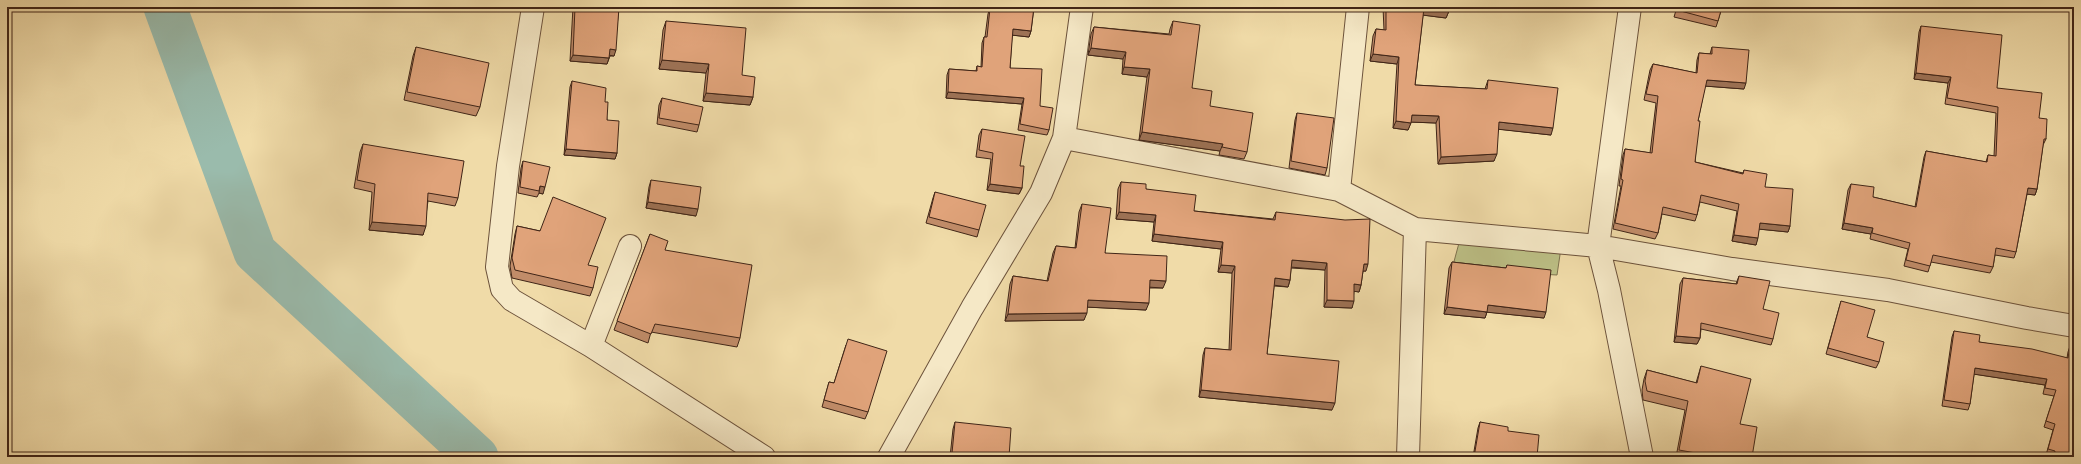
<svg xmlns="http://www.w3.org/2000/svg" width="2081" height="464" font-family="'Gentium Book Plus',serif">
  <rect width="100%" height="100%" fill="#f0dba8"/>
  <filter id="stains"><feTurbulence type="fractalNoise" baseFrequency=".005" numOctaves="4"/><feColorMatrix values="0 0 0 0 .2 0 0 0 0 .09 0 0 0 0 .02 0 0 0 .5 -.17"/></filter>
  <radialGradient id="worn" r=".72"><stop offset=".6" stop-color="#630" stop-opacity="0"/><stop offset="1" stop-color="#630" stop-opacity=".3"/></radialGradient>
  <path fill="#bcbf85" stroke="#7e724e" d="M 1459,243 L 1561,248 L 1557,275 L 1452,269 Z"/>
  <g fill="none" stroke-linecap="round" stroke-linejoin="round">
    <path stroke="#9abbac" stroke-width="43" d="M 165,7 L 255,252 L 477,457"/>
    <defs>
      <path id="minor" d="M 533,7 L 508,166 L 497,267 L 502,289 L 512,300 L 591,346 L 764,457
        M 1630,7 L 1598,246 L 1609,290 L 1642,457
        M 1064,138 L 1339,190 L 1415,229 L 1598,246 L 1732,269 L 1888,290 L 2027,318 L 2074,326
        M 1339,190 L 1358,7
        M 591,346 L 630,246
        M 889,457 L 972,308 L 1041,193 L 1064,138 L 1082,7
        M 1408,457 L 1415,229"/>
    </defs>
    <use href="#minor" stroke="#6c523b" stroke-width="24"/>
    <use href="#minor" stroke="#f5e8c6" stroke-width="22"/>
  </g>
  <path fill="#c18c69" stroke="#402517" d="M 573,7 L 619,7 L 614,56 L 610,56 L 607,64 L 570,61 Z
    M 990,7 L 1034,7 L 1031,31 L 1029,37 L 1012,35 L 1010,68 L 1040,106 L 1049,130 L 1047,135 L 1018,130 L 1022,104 L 946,98 L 947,75 L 949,69 L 976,71 L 977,66 L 981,67 L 982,43 L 984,37 L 985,37 L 988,14 L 990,8 L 990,9 Z
    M 1383,7 L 1449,7 L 1449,11 L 1446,18 L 1423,15 L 1415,85 L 1485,89 L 1488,80 L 1551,135 L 1498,129 L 1494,161 L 1438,164 L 1436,123 L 1411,122 L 1408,130 L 1393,128 L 1397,64 L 1370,61 L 1373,36 L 1376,29 L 1384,30 Z
    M 1677,7 L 1722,7 L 1718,21 L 1716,27 L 1674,17 Z
    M 666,21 L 742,75 L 753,97 L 750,105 L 703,101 L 706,73 L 659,69 L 663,30 Z
    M 1173,21 L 1192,88 L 1210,106 L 1247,152 L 1244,159 L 1219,155 L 1220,151 L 1139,140 L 1147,77 L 1122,74 L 1123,59 L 1088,55 L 1091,34 L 1094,27 L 1169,34 L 1170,29 Z
    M 1921,26 L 1997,88 L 2039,118 L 2046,139 L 2043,145 L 2037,189 L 2035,195 L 2027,194 L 2016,252 L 2014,258 L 1995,255 L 1993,267 L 1990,273 L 1931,262 L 1928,272 L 1904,266 L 1908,249 L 1870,239 L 1871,234 L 1842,229 L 1848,190 L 1851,184 L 1873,197 L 1915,207 L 1924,157 L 1926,151 L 1986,162 L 1988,155 L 1994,156 L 1996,113 L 1945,104 L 1948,83 L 1914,79 L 1919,32 Z
    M 416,47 L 480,107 L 476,116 L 404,100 L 413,56 Z
    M 1712,47 L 1744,89 L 1705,86 L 1698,121 L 1695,162 L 1743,173 L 1744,170 L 1765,187 L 1790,226 L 1788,232 L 1759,229 L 1756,245 L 1732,241 L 1737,211 L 1700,202 L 1697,215 L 1695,221 L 1662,214 L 1658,233 L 1655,239 L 1613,229 L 1621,186 L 1619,186 L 1623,155 L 1625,149 L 1650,153 L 1656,103 L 1644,100 L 1650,70 L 1653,64 L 1696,73 L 1697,60 L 1699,53 L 1710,54 Z
    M 572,81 L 605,102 L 607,120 L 617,153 L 615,159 L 564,155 L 570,87 Z
    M 662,98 L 699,125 L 697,132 L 657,124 L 659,105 Z
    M 1297,113 L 1327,168 L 1325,175 L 1289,168 L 1295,120 Z
    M 982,129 L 1020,166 L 1022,188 L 1019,194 L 987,190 L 991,159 L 976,157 L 979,135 Z
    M 363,144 L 458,198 L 455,206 L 428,201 L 423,235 L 369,230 L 372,192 L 354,188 L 360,152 Z
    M 523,161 L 543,194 L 539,193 L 537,197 L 518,193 L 521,168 Z
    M 651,180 L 696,216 L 646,208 L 649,187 Z
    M 1121,182 L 1146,189 L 1194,211 L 1273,219 L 1276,212 L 1366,271 L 1363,271 L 1361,285 L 1359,292 L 1354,291 L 1352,308 L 1324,307 L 1325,270 L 1291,268 L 1290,280 L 1288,287 L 1274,286 L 1267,354 L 1332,410 L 1199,397 L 1203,355 L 1205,348 L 1229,350 L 1232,273 L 1218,272 L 1221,249 L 1152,241 L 1154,222 L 1116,219 L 1118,189 Z
    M 935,192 L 979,230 L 977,237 L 926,223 L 933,198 Z
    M 1082,204 L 1105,253 L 1163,288 L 1149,288 L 1146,310 L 1087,307 L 1084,320 L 1005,321 L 1010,284 L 1013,276 L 1047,281 L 1053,253 L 1056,246 L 1075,248 L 1079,212 Z
    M 517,226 L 540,231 L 588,265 L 593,288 L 590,296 L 512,278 L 510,266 L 515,234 Z
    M 650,234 L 665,250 L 740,338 L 737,347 L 651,332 L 648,343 L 614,330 Z
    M 1452,262 L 1506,268 L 1507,265 L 1544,318 L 1487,312 L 1485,318 L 1444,314 L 1449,268 Z
    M 1739,276 L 1763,309 L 1773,339 L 1771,345 L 1701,329 L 1700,338 L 1697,344 L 1674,342 L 1680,284 L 1683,278 L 1736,284 Z
    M 1841,301 L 1867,337 L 1879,362 L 1876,368 L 1826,354 L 1839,308 Z
    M 1954,331 L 1979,342 L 2067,358 L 2068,352 L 2070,346 L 2074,457 L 2053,457 L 2046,455 L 2053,430 L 2044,427 L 2054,396 L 2043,394 L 2045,385 L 1974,374 L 1970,404 L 1968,410 L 1942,406 L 1952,337 Z
    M 846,345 L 868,412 L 865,419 L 822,407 L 829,382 L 834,383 Z
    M 1701,366 L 1740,424 L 1752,457 L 1676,457 L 1685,410 L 1643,400 L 1642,390 L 1644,379 L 1647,370 L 1696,383 Z
    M 955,422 L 1009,457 L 950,457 L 953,429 Z
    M 1480,422 L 1508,431 L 1537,457 L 1473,457 L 1478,428 Z"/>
  <path fill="#9d7255" stroke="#402517" d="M 1424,8 L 1449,11 L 1446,18 L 1422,15 Z
    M 1013,29 L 1031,31 L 1029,37 L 1011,35 Z
    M 1091,48 L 1126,52 L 1123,59 L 1088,55 Z
    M 610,49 L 616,50 L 614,56 L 608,55 Z
    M 1373,54 L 1399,57 L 1397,64 L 1370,61 Z
    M 573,55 L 609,58 L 607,64 L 570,61 Z
    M 662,60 L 709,64 L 706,73 L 659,69 Z
    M 1124,67 L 1150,69 L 1147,77 L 1122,74 Z
    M 1916,73 L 1951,77 L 1948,83 L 1914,79 Z
    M 1707,80 L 1746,83 L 1744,89 L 1704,86 Z
    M 948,92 L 1024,98 L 1022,104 L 946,98 Z
    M 706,93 L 753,97 L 750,105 L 703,101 Z
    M 1412,115 L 1439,116 L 1436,123 L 1409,122 Z
    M 1396,121 L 1411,123 L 1408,130 L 1393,128 Z
    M 1499,122 L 1553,128 L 1551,135 L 1496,129 Z
    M 1142,132 L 1223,144 L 1220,151 L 1139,140 Z
    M 566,149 L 617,153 L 615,159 L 564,155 Z
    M 1497,154 L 1494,161 L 1438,164 L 1441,157 Z
    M 990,184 L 1022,188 L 1019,194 L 987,190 Z
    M 540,186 L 545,187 L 543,194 L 539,193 Z
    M 2028,188 L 2037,189 L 2035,195 L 2026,194 Z
    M 648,202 L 698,209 L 696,216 L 646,208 Z
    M 1119,212 L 1156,215 L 1154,222 L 1116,219 Z
    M 372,222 L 426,226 L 423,235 L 369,230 Z
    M 1760,223 L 1790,226 L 1788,232 L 1758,229 Z
    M 1844,223 L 1873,228 L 1871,234 L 1842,229 Z
    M 1154,234 L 1223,242 L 1221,249 L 1152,241 Z
    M 1734,235 L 1758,238 L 1756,245 L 1732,241 Z
    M 1292,260 L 1327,263 L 1325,270 L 1290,267 Z
    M 1364,264 L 1368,264 L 1366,271 L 1361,271 Z
    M 1221,265 L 1235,266 L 1232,273 L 1218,272 Z
    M 1275,278 L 1290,280 L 1288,287 L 1273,285 Z
    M 1150,280 L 1166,281 L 1163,288 L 1147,287 Z
    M 1354,284 L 1361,285 L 1359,292 L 1352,291 Z
    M 1088,300 L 1149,303 L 1146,310 L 1085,307 Z
    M 1327,300 L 1354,301 L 1352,308 L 1324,307 Z
    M 1488,305 L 1546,312 L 1544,318 L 1485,312 Z
    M 1447,307 L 1487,312 L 1485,318 L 1444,314 Z
    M 1087,313 L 1084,320 L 1005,321 L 1008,314 Z
    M 1676,336 L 1700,338 L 1697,344 L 1674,342 Z
    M 1975,368 L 2047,379 L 2045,385 L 1973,374 Z
    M 1201,390 L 1335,403 L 1332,410 L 1199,397 Z
    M 952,453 L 986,457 L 951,457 Z"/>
  <path fill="#e0a37a" stroke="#402517" d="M 575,7 L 619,7 L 616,50 L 610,49 L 609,58 L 573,55 Z
    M 993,7 L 1034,7 L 1031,31 L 1013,29 L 1010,68 L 1042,69 L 1040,106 L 1053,108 L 1049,130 L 1020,124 L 1024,98 L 948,92 L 949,69 L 977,71 L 977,66 L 982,67 L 984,37 L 987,37 L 990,8 L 993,9 Z
    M 1386,7 L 1449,7 L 1449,11 L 1424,8 L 1415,85 L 1487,89 L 1488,80 L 1558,88 L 1553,128 L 1499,122 L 1497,154 L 1441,157 L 1439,116 L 1412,115 L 1411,123 L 1396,121 L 1399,57 L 1373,54 L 1376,29 L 1386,30 Z
    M 1677,7 L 1722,7 L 1718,21 L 1677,10 Z
    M 666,21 L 746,28 L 742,75 L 755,77 L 753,97 L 706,93 L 709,64 L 662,60 Z
    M 1173,21 L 1200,25 L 1192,88 L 1212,91 L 1210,106 L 1253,113 L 1247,152 L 1222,147 L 1223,144 L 1142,132 L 1150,69 L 1124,67 L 1126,52 L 1091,48 L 1094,27 L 1171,35 Z
    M 1921,26 L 2002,35 L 1997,88 L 2042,93 L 2039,118 L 2047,119 L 2046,139 L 2044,139 L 2037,189 L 2028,188 L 2016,252 L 1996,248 L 1993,267 L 1933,255 L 1930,266 L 1906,260 L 1910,243 L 1872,233 L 1873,228 L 1844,223 L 1851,184 L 1874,187 L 1873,197 L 1916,207 L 1926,151 L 1987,162 L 1988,155 L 1996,156 L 1998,107 L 1947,98 L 1951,77 L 1916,73 Z
    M 416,47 L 489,63 L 480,107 L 407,92 Z
    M 1712,47 L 1749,50 L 1746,83 L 1707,80 L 1698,121 L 1700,121 L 1695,162 L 1743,174 L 1744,170 L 1767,174 L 1765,187 L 1793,189 L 1790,226 L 1760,223 L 1758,238 L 1734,235 L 1739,204 L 1701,195 L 1697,215 L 1663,207 L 1658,233 L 1615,223 L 1623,180 L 1621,179 L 1625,149 L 1652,153 L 1658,96 L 1646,94 L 1653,64 L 1697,73 L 1699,53 L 1712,54 Z
    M 572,81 L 606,88 L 605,102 L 608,102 L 607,120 L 619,121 L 617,153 L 566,149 Z
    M 662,98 L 703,107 L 699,125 L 659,118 Z
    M 1297,113 L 1334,118 L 1327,168 L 1291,161 Z
    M 982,129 L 1025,136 L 1020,166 L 1024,166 L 1022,188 L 990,184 L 993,153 L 979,150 Z
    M 363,144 L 464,161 L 458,198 L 428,193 L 426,226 L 372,222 L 375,184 L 357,180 Z
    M 523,161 L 550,167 L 545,187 L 540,186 L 539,191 L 520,187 Z
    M 651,180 L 701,187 L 698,209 L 648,202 Z
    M 1121,182 L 1146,184 L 1146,189 L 1196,195 L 1194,211 L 1275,220 L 1276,212 L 1345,220 L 1370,219 L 1368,264 L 1364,264 L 1361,285 L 1354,284 L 1354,301 L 1327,300 L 1327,263 L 1292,260 L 1290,280 L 1275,278 L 1267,354 L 1339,361 L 1335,403 L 1201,390 L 1205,348 L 1231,350 L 1235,266 L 1221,265 L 1223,242 L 1154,234 L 1156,215 L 1119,212 Z
    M 935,192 L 986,205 L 979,230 L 929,217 Z
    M 553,197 L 606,218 L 588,265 L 598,267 L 593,288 L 515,270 L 512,258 L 517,226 L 540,231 Z
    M 1082,204 L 1111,208 L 1105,253 L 1167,256 L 1166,281 L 1150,280 L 1149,303 L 1088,300 L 1087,313 L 1008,314 L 1013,276 L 1048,281 L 1056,246 L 1076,248 Z
    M 650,234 L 668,241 L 665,250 L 752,265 L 740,338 L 655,324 L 651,334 L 617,321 Z
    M 1452,262 L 1506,268 L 1507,265 L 1551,270 L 1546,312 L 1488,305 L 1487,312 L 1447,307 Z
    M 1739,276 L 1770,281 L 1763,309 L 1779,313 L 1773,339 L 1701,323 L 1700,338 L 1676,336 L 1683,278 L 1737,284 Z
    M 1841,301 L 1875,310 L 1867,337 L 1884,342 L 1879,362 L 1828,348 Z
    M 1954,331 L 1980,335 L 1979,342 L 2032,349 L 2068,358 L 2070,346 L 2074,346 L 2074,457 L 2054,457 L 2055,451 L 2048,449 L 2055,424 L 2046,421 L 2056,390 L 2045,388 L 2047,379 L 1975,368 L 1970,404 L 1944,400 Z
    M 848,339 L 887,351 L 868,412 L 824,400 L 829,382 L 834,383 Z
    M 1701,366 L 1751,379 L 1740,424 L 1757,427 L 1752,457 L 1718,457 L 1679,450 L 1688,401 L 1647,391 L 1645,381 L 1647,370 L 1697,383 Z
    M 955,422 L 1011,428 L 1009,457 L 986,457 L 952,453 Z
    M 1480,422 L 1508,427 L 1508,431 L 1539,435 L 1537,457 L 1474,457 Z"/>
  <rect width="2081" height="464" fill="none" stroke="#f0dba8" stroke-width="24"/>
  <rect x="8" y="8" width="2065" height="448" fill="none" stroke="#402517" stroke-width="2"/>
  <rect x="12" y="12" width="2057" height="440" fill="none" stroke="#402517"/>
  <rect width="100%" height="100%" filter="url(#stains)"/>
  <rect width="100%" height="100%" fill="url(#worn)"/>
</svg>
